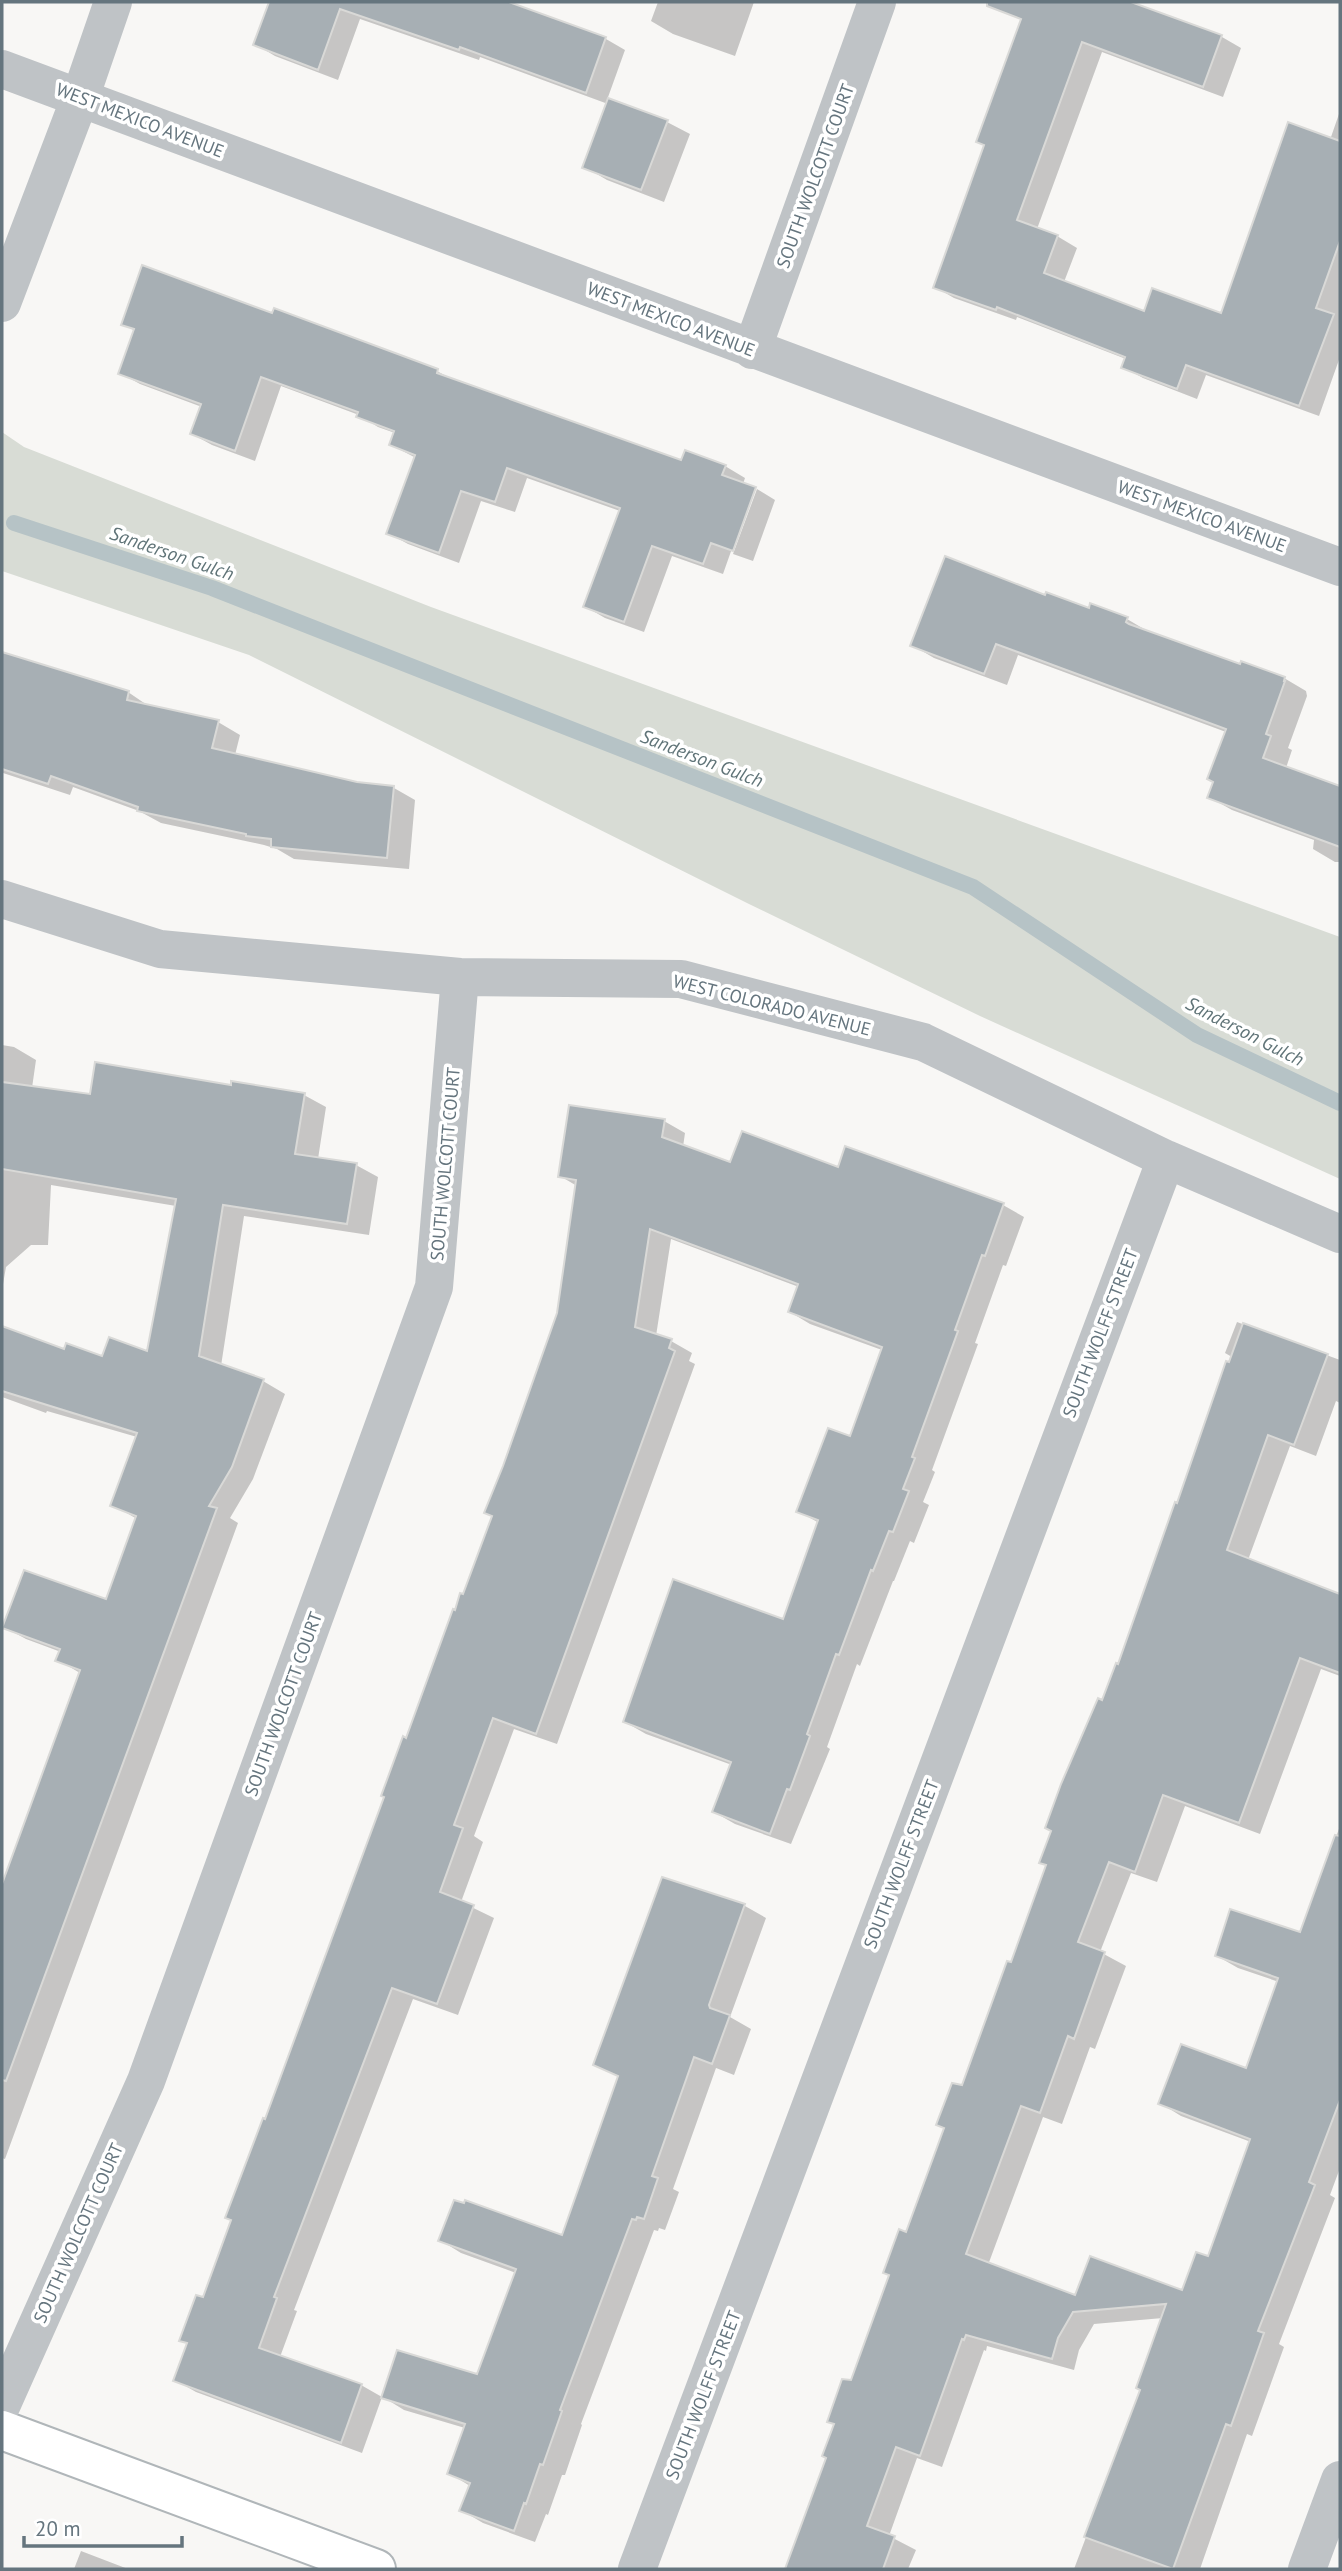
<svg xmlns="http://www.w3.org/2000/svg" width="1342" height="2571" font-family="'PT Sans',sans-serif">
  <rect width="100%" height="100%" fill="#f8f7f5"/>
  <path fill="#d8dcd5" d="M 2,432 L 24,447 L 431,607 L 1340,937 L 1340,1179 L 980,1016 L 749,904 L 249,655 L 2,571 Z"/>
  <path fill="#0003" d="M 271,2 L 503,2 L 606,39 L 625,50 L 607,100 L 667,122 L 690,134 L 664,202 L 607,180 L 585,167 L 608,104 L 480,57 L 479,60 L 360,19 L 338,80 L 275,56 L 255,44 Z
    M 658,2 L 754,2 L 735,56 L 673,34 L 651,21 Z
    M 1017,2 L 1126,2 L 1222,37 L 1241,48 L 1223,97 L 1102,52 L 1037,229 L 1057,236 L 1077,248 L 1064,282 L 1145,314 L 1222,315 L 1289,125 L 1331,137 L 1340,111 L 1340,357 L 1319,416 L 1206,375 L 1197,399 L 1143,378 L 1123,367 L 1126,359 L 1017,317 L 1016,320 L 954,298 L 935,287 L 985,145 L 1027,7 Z
    M 273,315 L 437,371 L 453,380 L 682,462 L 725,466 L 745,478 L 743,484 L 756,489 L 753,489 L 723,574 L 672,556 L 644,632 L 605,618 L 586,607 L 620,511 L 527,478 L 515,512 L 481,501 L 459,563 L 408,544 L 388,533 L 416,458 L 391,445 L 395,433 L 378,427 L 359,415 L 281,386 L 255,461 L 212,445 L 192,434 L 202,407 L 140,384 L 120,373 L 135,331 L 123,324 Z
    M 757,489 L 775,500 L 753,561 L 733,554 Z
    M 1046,597 L 1127,619 L 1149,632 L 1241,666 L 1284,678 L 1306,691 L 1307,696 L 1288,748 L 1292,750 L 1286,768 L 1340,788 L 1340,862 L 1335,862 L 1313,849 L 1314,840 L 1232,810 L 1209,797 L 1226,732 L 1018,655 L 1007,685 L 934,658 L 912,645 Z
    M 2,653 L 128,692 L 150,707 L 218,722 L 240,735 L 235,755 L 357,783 L 394,788 L 415,800 L 409,869 L 294,859 L 277,849 L 264,845 L 161,823 L 139,811 L 73,787 L 70,795 L 3,773 Z
    M 2,1045 L 14,1047 L 36,1060 L 32,1088 L 91,1096 L 232,1087 L 304,1095 L 326,1107 L 318,1159 L 356,1165 L 378,1177 L 369,1235 L 244,1216 L 221,1366 L 263,1381 L 285,1394 L 253,1479 L 230,1518 L 238,1523 L 5,2159 L 2,2158 L 2,1889 L 80,1673 L 58,1660 L 61,1652 L 26,1639 L 4,1627 L 107,1602 L 137,1519 L 113,1505 L 137,1437 L 47,1411 L 46,1413 L 2,1397 L 2,1328 L 65,1351 L 103,1358 L 148,1353 L 176,1206 L 51,1185 L 48,1245 L 31,1245 L 6,1267 L 2,1290 Z
    M 664,1121 L 685,1133 L 683,1147 L 731,1164 L 839,1170 L 847,1148 L 1003,1205 L 1024,1217 L 1006,1266 L 1003,1265 L 975,1343 L 978,1344 L 932,1470 L 935,1472 L 923,1502 L 929,1505 L 914,1543 L 910,1541 L 894,1581 L 893,1581 L 860,1666 L 857,1664 L 827,1747 L 830,1749 L 791,1844 L 735,1824 L 714,1812 L 732,1765 L 646,1734 L 625,1722 L 784,1621 L 819,1523 L 798,1511 L 851,1438 L 882,1350 L 810,1324 L 790,1312 L 799,1287 L 671,1239 L 656,1336 L 671,1341 L 692,1353 L 689,1361 L 695,1364 L 557,1744 L 514,1729 L 474,1836 L 483,1842 L 461,1902 L 494,1918 L 458,2015 L 413,1999 L 294,2310 L 297,2311 L 280,2357 L 361,2385 L 382,2397 L 362,2453 L 196,2392 L 175,2380 L 188,2344 L 181,2340 L 204,2299 L 267,2121 L 493,1516 L 559,1313 L 577,1186 L 560,1176 Z
    M 1237,1322 L 1340,1360 L 1340,1403 L 1336,1401 L 1316,1456 L 1290,1446 L 1248,1560 L 1340,1595 L 1340,1676 L 1321,1669 L 1260,1834 L 1185,1806 L 1157,1882 L 1131,1873 L 1100,1952 L 1126,1966 L 1095,2049 L 1090,2047 L 1062,2124 L 1043,2117 L 988,2265 L 1076,2298 L 1183,2292 L 1209,2258 L 1251,2142 L 1181,2116 L 1160,2103 L 1247,2071 L 1279,1982 L 1238,1968 L 1217,1956 L 1301,1934 L 1340,1826 L 1340,2168 L 1330,2195 L 1335,2198 L 1279,2344 L 1284,2347 L 1252,2436 L 1247,2434 L 1200,2569 L 1074,2569 L 1142,2389 L 1163,2318 L 1094,2324 L 1079,2350 L 1074,2370 L 987,2346 L 986,2351 L 984,2350 L 942,2467 L 917,2458 L 889,2536 L 916,2550 L 908,2569 L 787,2569 L 852,2382 L 907,2234 L 1012,1965 L 1103,1702 L 1120,1666 L 1232,1357 L 1225,1353 Z
    M 663,1879 L 745,1906 L 766,1918 L 730,2017 L 751,2029 L 734,2075 L 716,2068 L 673,2189 L 679,2192 L 665,2230 L 659,2228 L 658,2231 L 654,2230 L 581,2424 L 582,2425 L 565,2475 L 562,2475 L 548,2515 L 546,2514 L 535,2542 L 483,2523 L 461,2510 L 470,2486 L 449,2473 L 465,2428 L 404,2410 L 383,2397 L 478,2376 L 516,2273 L 461,2253 L 440,2240 L 563,2237 L 620,2078 L 596,2064 Z
    M 81,2551 L 128,2569 L 74,2569 Z"/>
  <g fill="none" stroke-linecap="round" stroke-linejoin="round">
    <path stroke="#b6c3c6" stroke-width="16" d="M 14,523 L 212,588 L 973,887 L 1197,1035 L 1340,1103"/>
  </g>
  <path fill="#a7afb4" stroke="#d9d9d7" stroke-width="2" d="M 269,2 L 509,2 L 606,37 L 586,93 L 460,47 L 459,50 L 340,9 L 318,70 L 253,45 Z
    M 987,2 L 1131,2 L 1222,35 L 1203,87 L 1082,42 L 1017,220 L 1058,235 L 1044,273 L 1144,311 L 1152,288 L 1221,313 L 1288,122 L 1340,141 L 1340,241 L 1316,308 L 1334,314 L 1299,406 L 1186,365 L 1177,389 L 1121,368 L 1125,357 L 997,307 L 996,310 L 933,288 L 984,145 L 976,142 L 1021,19 L 987,6 Z
    M 608,98 L 668,120 L 641,190 L 582,168 Z
    M 142,265 L 272,313 L 274,308 L 438,369 L 437,373 L 681,460 L 685,450 L 726,465 L 722,475 L 756,487 L 733,551 L 711,543 L 703,564 L 652,546 L 624,622 L 583,607 L 620,508 L 507,468 L 495,502 L 461,491 L 439,553 L 386,534 L 415,455 L 389,445 L 394,431 L 356,417 L 358,412 L 261,377 L 235,451 L 190,434 L 201,404 L 118,374 L 134,329 L 121,325 Z
    M 945,556 L 1045,595 L 1046,592 L 1089,608 L 1090,603 L 1128,617 L 1126,622 L 1129,624 L 1240,664 L 1241,661 L 1285,677 L 1284,681 L 1285,681 L 1266,734 L 1271,736 L 1263,758 L 1340,786 L 1340,847 L 1207,798 L 1213,782 L 1207,779 L 1226,729 L 996,644 L 984,674 L 910,646 Z
    M 2,652 L 129,691 L 127,700 L 219,720 L 212,748 L 357,782 L 394,786 L 387,858 L 271,847 L 271,839 L 246,836 L 246,834 L 137,811 L 138,807 L 51,776 L 48,784 L 2,769 Z
    M 95,1062 L 231,1085 L 231,1081 L 305,1093 L 295,1154 L 357,1163 L 347,1224 L 223,1205 L 199,1356 L 264,1379 L 232,1467 L 209,1506 L 217,1508 L 6,2081 L 2,2080 L 2,1884 L 80,1670 L 55,1661 L 60,1649 L 2,1628 L 24,1570 L 106,1599 L 136,1516 L 110,1506 L 137,1433 L 2,1391 L 2,1326 L 64,1349 L 66,1343 L 102,1356 L 109,1337 L 147,1351 L 176,1199 L 2,1169 L 2,1082 L 90,1094 Z
    M 569,1105 L 665,1119 L 662,1137 L 730,1162 L 742,1131 L 838,1167 L 845,1146 L 1004,1203 L 985,1256 L 982,1255 L 955,1330 L 958,1331 L 912,1457 L 915,1458 L 903,1489 L 909,1491 L 893,1532 L 889,1531 L 873,1571 L 871,1570 L 839,1655 L 836,1654 L 807,1734 L 810,1736 L 790,1790 L 787,1789 L 770,1834 L 712,1812 L 731,1762 L 623,1722 L 673,1579 L 783,1619 L 818,1520 L 796,1512 L 828,1428 L 850,1436 L 882,1347 L 788,1312 L 798,1284 L 650,1229 L 635,1327 L 672,1339 L 669,1348 L 675,1351 L 536,1734 L 493,1718 L 454,1825 L 463,1828 L 440,1892 L 474,1905 L 437,2004 L 392,1988 L 274,2297 L 277,2298 L 259,2348 L 362,2384 L 341,2443 L 173,2381 L 187,2343 L 179,2341 L 196,2295 L 203,2297 L 231,2220 L 225,2218 L 263,2118 L 265,2119 L 384,1797 L 381,1796 L 403,1736 L 406,1738 L 453,1609 L 455,1610 L 460,1593 L 463,1594 L 492,1516 L 484,1513 L 503,1466 L 557,1313 L 576,1180 L 558,1177 Z
    M 1243,1323 L 1328,1354 L 1294,1445 L 1268,1435 L 1227,1550 L 1340,1594 L 1340,1673 L 1300,1658 L 1239,1823 L 1163,1795 L 1135,1872 L 1109,1862 L 1078,1942 L 1105,1952 L 1074,2039 L 1068,2036 L 1040,2113 L 1021,2106 L 966,2254 L 1075,2295 L 1090,2256 L 1182,2290 L 1196,2252 L 1208,2256 L 1250,2139 L 1158,2104 L 1181,2044 L 1246,2068 L 1278,1978 L 1215,1956 L 1230,1909 L 1300,1932 L 1335,1835 L 1340,1836 L 1340,2100 L 1309,2182 L 1315,2185 L 1258,2331 L 1264,2333 L 1231,2426 L 1226,2424 L 1173,2569 L 1084,2537 L 1140,2390 L 1136,2388 L 1166,2304 L 1073,2312 L 1058,2338 L 1052,2359 L 966,2335 L 964,2340 L 962,2339 L 920,2456 L 896,2447 L 867,2526 L 895,2536 L 883,2569 L 785,2569 L 826,2458 L 822,2456 L 834,2424 L 827,2422 L 842,2379 L 851,2380 L 889,2275 L 883,2273 L 899,2229 L 906,2232 L 944,2128 L 936,2125 L 952,2083 L 962,2085 L 1007,1961 L 1011,1962 L 1046,1865 L 1039,1863 L 1051,1831 L 1045,1828 L 1061,1784 L 1098,1698 L 1102,1700 L 1116,1663 L 1118,1664 L 1175,1502 L 1177,1503 L 1226,1361 L 1229,1362 Z
    M 662,1877 L 745,1904 L 709,2005 L 710,2008 L 730,2015 L 712,2064 L 694,2057 L 652,2176 L 658,2178 L 644,2219 L 637,2217 L 636,2220 L 632,2219 L 560,2410 L 562,2411 L 543,2465 L 540,2464 L 526,2504 L 524,2503 L 514,2531 L 459,2511 L 470,2483 L 447,2474 L 465,2424 L 381,2398 L 397,2350 L 477,2374 L 516,2269 L 438,2241 L 454,2200 L 464,2203 L 465,2200 L 562,2235 L 618,2076 L 593,2065 Z"/>
  <g fill="none" stroke-linecap="round" stroke-linejoin="round">
    <defs>
      <path id="major" d="M 2,2430 L 376,2569"/>
    </defs>
    <use href="#major" stroke="#b0b6b9" stroke-width="42"/>
    <path stroke="#bfc3c6" stroke-width="38" d="M 2,69 L 1340,567
      M 2,303 L 80,98 L 113,2
      M 752,350 L 877,2
      M 2,899 L 160,949 L 460,977 L 681,979 L 923,1042 L 1166,1159 L 1340,1234
      M 2,2404 L 146,2081 L 434,1287 L 460,977
      M 637,2569 L 1166,1159
      M 1307,2569 L 1340,2480"/>
    <use href="#major" stroke="#fff" stroke-width="38"/>
  </g>
  <g text-anchor="middle" dominant-baseline="central" stroke-width="7" stroke-linejoin="round" paint-order="stroke">
    <g font-size="18" fill="#65757e" stroke="#fff">
      <text transform="translate(140 120) rotate(21)">WEST MEXICO AVENUE</text>
      <text transform="translate(815 176) rotate(-70)">SOUTH WOLCOTT COURT</text>
      <text transform="translate(671 319) rotate(21)">WEST MEXICO AVENUE</text>
      <text transform="translate(1202 516) rotate(20)">WEST MEXICO AVENUE</text>
      <text transform="translate(772 1005) rotate(14)">WEST COLORADO AVENUE</text>
      <text transform="translate(445 1164) rotate(-85)">SOUTH WOLCOTT COURT</text>
      <text transform="translate(1100 1333) rotate(-69)">SOUTH WOLFF STREET</text>
      <text transform="translate(283 1704) rotate(-70)">SOUTH WOLCOTT COURT</text>
      <text transform="translate(901 1864) rotate(-69)">SOUTH WOLFF STREET</text>
      <text transform="translate(78 2233) rotate(-66)">SOUTH WOLCOTT COURT</text>
      <text transform="translate(703 2395) rotate(-69)">SOUTH WOLFF STREET</text>
    </g>
    <g font-size="19" font-style="italic" fill="#607478" stroke="#fff">
      <text transform="translate(172 553) rotate(19)">Sanderson Gulch</text>
      <text transform="translate(702 758) rotate(21)">Sanderson Gulch</text>
      <text transform="translate(1245 1031) rotate(27)">Sanderson Gulch</text>
    </g>
  </g>
  <rect width="1342" height="2571" fill="none" stroke="#65757e" stroke-width="7"/>
  <path d="M24 2536v10h158v-10" fill="none" stroke="#65757e" stroke-width="3.5"/>
  <text x="35" y="2536" font-size="21" fill="#65757e" stroke="#ffffff" stroke-width="5" paint-order="stroke">20 m</text>
</svg>
